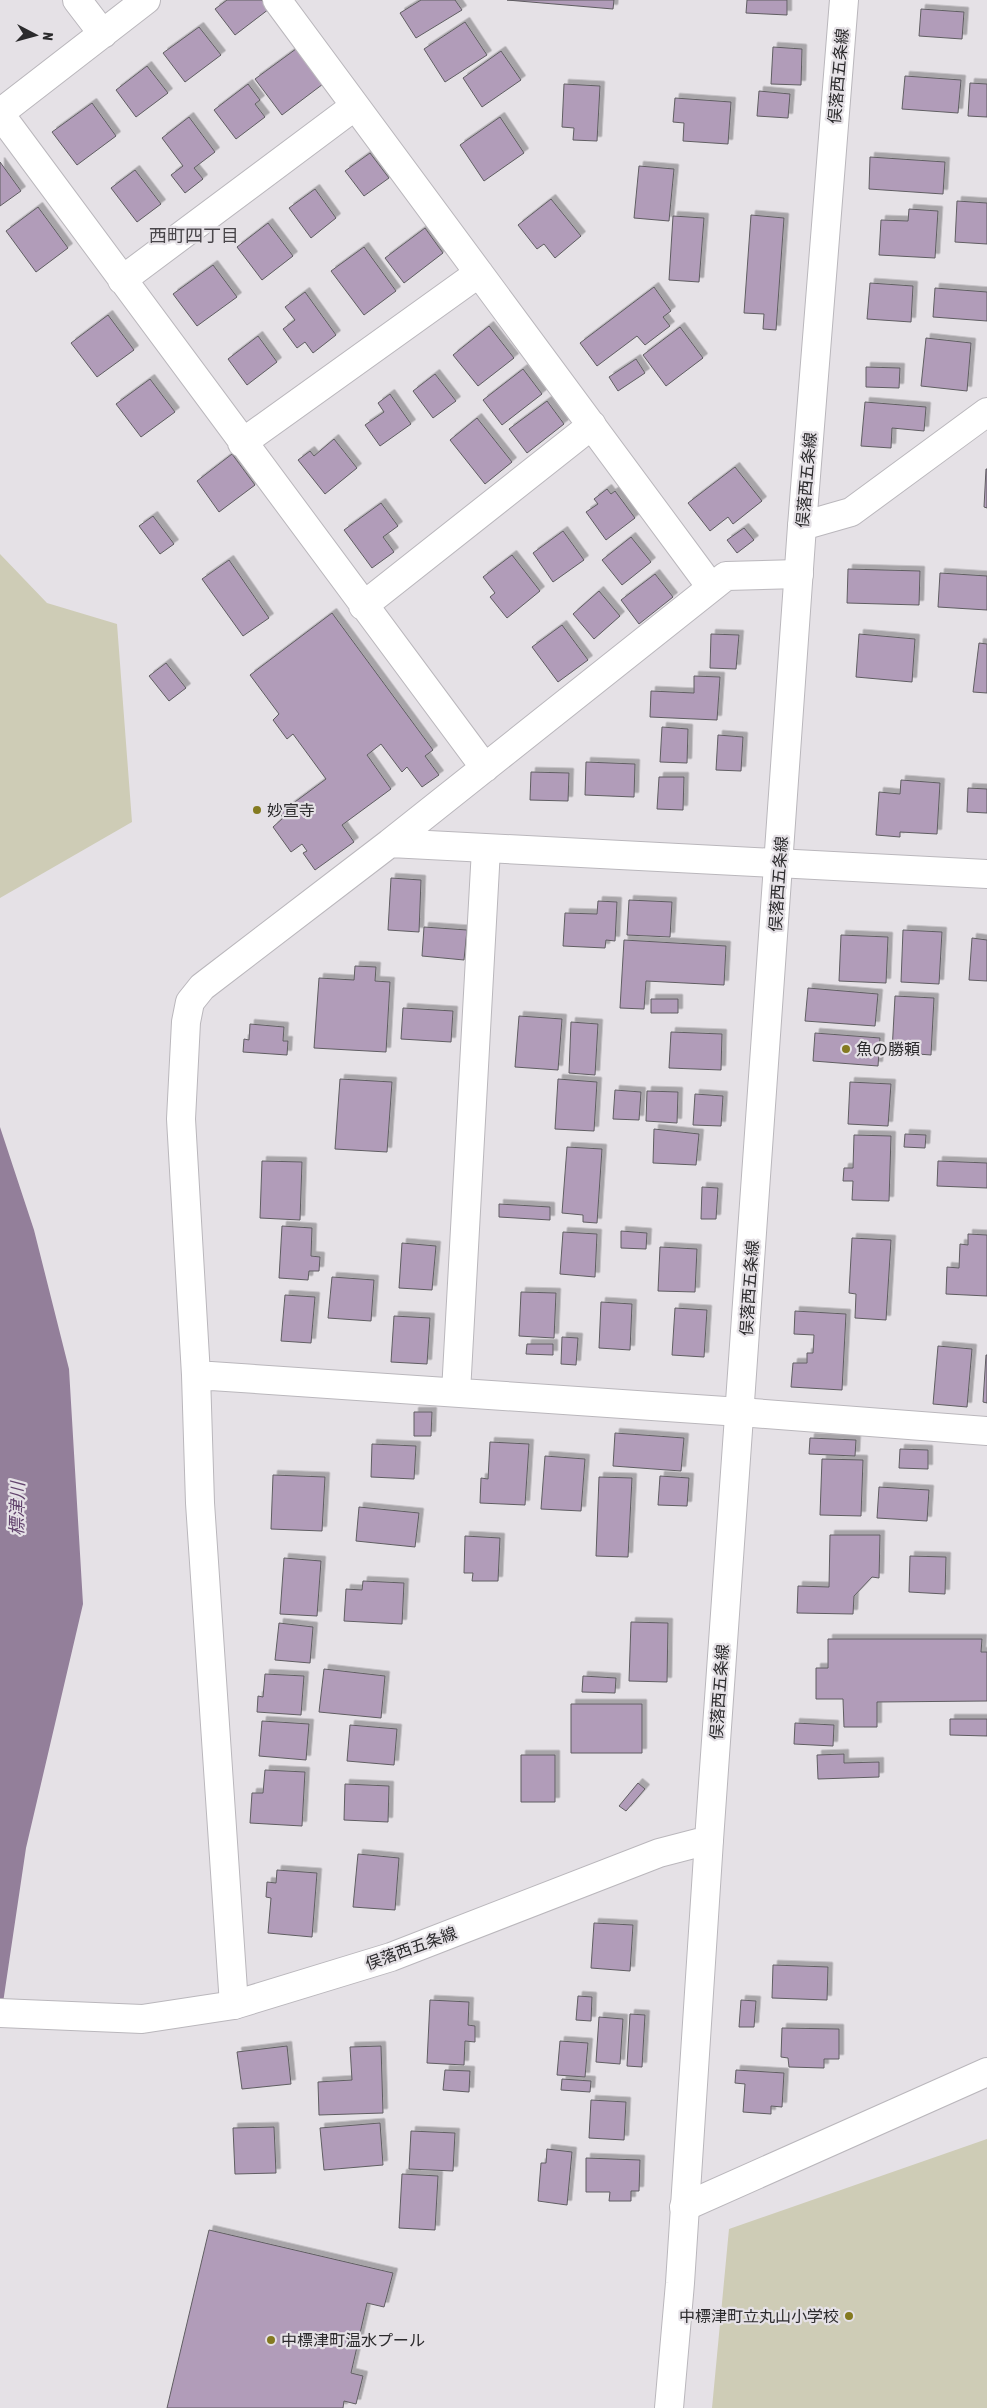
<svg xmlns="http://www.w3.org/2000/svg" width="987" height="2408" font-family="'Asap Condensed','Noto Sans JP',sans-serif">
  <defs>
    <filter id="shadow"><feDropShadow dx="4.5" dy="-4.5" stdDeviation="0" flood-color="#0004"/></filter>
  </defs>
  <rect width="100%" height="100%" fill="#e5e1e6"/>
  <path fill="#ceccb6" d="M 0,554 L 47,603 L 117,624 L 132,822 L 0,898 Z
    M 987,2139 L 987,2408 L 712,2408 L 729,2229 Z"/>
  <path fill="#937f9a" d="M 0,1127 L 34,1230 L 69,1369 L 83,1604 L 26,1848 L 0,2023 Z"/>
  <path fill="#b19cb9" stroke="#605e62" filter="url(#shadow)" d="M 227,0 L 262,0 L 269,9 L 235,35 L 215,9 Z
    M 421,0 L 455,0 L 462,10 L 416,38 L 400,13 Z
    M 507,0 L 614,0 L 613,9 Z
    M 747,0 L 787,0 L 787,15 L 746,13 Z
    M 921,9 L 964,12 L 962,39 L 919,36 Z
    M 465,22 L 487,55 L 445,82 L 424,49 Z
    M 199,27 L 221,55 L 185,82 L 163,53 Z
    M 300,46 L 327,81 L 282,115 L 255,79 Z
    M 773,47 L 802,49 L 801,85 L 771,84 Z
    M 501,51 L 521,80 L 482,107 L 463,78 Z
    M 147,66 L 168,93 L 136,117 L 116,90 Z
    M 905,76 L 961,80 L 958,113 L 902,109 Z
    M 970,83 L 987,84 L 987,117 L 968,116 Z
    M 248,84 L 260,100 L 255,104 L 265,117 L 236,139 L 214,110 Z
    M 564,84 L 600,86 L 597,141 L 573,140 L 574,128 L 562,127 Z
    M 759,91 L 790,94 L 788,118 L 757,116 Z
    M 675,98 L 731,102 L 728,144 L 683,141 L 684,123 L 673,122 Z
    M 92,103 L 116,136 L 77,165 L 52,132 Z
    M 189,117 L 215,152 L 194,168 L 203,179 L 185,193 L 171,175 L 183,166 L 162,138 Z
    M 500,117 L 524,153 L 484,181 L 460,145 Z
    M 370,153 L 389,178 L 364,196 L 345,171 Z
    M 870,157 L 945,162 L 943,194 L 869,189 Z
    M 0,162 L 21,191 L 0,206 Z
    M 639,166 L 674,169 L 669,221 L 634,218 Z
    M 135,170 L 161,204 L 137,222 L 111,188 Z
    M 315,189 L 336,218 L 311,238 L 289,208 Z
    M 551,199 L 581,236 L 555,258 L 544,244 L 537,249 L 518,225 Z
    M 957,201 L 987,203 L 987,244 L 955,242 Z
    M 38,207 L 68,248 L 36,272 L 6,231 Z
    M 909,209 L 938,211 L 935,258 L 879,255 L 881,220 L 908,221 Z
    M 751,215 L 784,218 L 776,330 L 763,329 L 764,314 L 744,313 Z
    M 673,216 L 704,218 L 699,282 L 669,280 Z
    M 268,223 L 293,256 L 262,280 L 237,247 Z
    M 425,228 L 443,253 L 404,283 L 385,258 Z
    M 364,247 L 396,291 L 364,315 L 331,271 Z
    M 213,265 L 237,297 L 197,326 L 173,294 Z
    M 870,283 L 913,286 L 911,322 L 867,319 Z
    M 654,287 L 671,311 L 663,317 L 670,326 L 645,345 L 637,336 L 597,366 L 580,343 Z
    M 935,288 L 987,292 L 987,321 L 933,317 Z
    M 305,292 L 336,335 L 313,353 L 305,342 L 297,348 L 283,329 L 295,320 L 285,307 Z
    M 108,315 L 134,350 L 97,377 L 71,343 Z
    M 489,326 L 514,358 L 478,386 L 453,355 Z
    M 680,327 L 703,358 L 666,386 L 643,355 Z
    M 258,336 L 277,362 L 247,385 L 228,359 Z
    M 926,338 L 971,343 L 967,391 L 921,386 Z
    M 636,359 L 645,373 L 618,391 L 609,377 Z
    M 866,367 L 900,368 L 899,388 L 866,387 Z
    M 523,369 L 542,394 L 502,425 L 483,400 Z
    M 435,374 L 456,401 L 433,418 L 413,391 Z
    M 150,379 L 175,412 L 141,437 L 116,404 Z
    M 390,394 L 411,424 L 380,446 L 365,425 L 384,412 L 378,403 Z
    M 547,401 L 564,424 L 527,453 L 509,429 Z
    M 865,402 L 926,407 L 924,431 L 892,428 L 891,448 L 861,446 Z
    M 477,418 L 512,462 L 485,484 L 450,440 Z
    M 334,439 L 357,468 L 325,494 L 298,460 L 310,451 L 314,456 Z
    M 232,454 L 255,485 L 219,512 L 197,481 Z
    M 735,467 L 762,501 L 733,524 L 728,517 L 710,531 L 688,503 Z
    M 986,469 L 987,469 L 987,508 L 984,507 Z
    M 607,489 L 611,494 L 615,491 L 635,518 L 606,540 L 586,512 L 598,504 L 594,499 Z
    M 381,503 L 398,526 L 383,537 L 394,552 L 372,568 L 344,530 Z
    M 153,516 L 174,544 L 160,554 L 139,526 Z
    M 744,528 L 754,540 L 737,553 L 727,540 Z
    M 563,531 L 584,560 L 553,582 L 533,553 Z
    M 631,537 L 651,562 L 622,585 L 602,560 Z
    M 512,555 L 540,591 L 507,618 L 490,597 L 495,593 L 483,577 Z
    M 229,560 L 269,618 L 243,636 L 202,579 Z
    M 848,569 L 920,571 L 919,605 L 847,603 Z
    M 940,573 L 987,576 L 987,610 L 938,607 Z
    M 655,574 L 673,597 L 639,624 L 621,600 Z
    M 599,591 L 620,616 L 594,639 L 573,614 Z
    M 332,613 L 433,750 L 425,756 L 439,775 L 422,787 L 407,767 L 402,772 L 381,744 L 367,755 L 391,789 L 342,825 L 354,842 L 315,870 L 303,853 L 307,851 L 302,844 L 291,852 L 273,827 L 283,818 L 280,813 L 326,779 L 293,734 L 287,739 L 273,720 L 279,714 L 250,675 Z
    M 562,625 L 588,660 L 558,682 L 532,647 Z
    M 711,634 L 739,635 L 736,669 L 710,668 Z
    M 859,634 L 915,639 L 912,682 L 856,677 Z
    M 979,643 L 987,644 L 987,693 L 973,692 Z
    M 166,663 L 186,688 L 169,701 L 149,676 Z
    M 694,676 L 720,677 L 717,720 L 650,717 L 651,691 L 694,693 Z
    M 662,727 L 688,729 L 687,763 L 660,762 Z
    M 718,735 L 743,737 L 741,771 L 716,770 Z
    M 586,762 L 635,764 L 634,797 L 585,795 Z
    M 531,772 L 569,773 L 568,801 L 530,800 Z
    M 659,777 L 684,777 L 683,810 L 657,809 Z
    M 901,780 L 940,783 L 937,834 L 900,832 L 900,837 L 876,835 L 879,792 L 900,794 Z
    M 968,788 L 987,789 L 987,813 L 967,812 Z
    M 391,878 L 421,880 L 419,932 L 388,930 Z
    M 629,900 L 672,902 L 670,937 L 627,935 Z
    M 598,901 L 617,902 L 615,941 L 606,940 L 605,948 L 563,946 L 565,913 L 597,914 Z
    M 424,927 L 467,930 L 464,960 L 422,956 Z
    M 903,930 L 942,932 L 939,984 L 901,982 Z
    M 841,935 L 888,937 L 886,983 L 839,981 Z
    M 972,938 L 987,940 L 987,981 L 969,980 Z
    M 624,940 L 726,946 L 724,985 L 646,981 L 644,1009 L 620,1008 Z
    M 355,966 L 376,967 L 375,981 L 390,982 L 386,1052 L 314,1048 L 319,978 L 354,980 Z
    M 808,988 L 878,994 L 875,1026 L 805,1021 Z
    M 895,996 L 934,998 L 931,1055 L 892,1052 Z
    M 651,999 L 678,999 L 678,1013 L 651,1013 Z
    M 403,1008 L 453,1011 L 451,1042 L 401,1039 Z
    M 519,1016 L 562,1019 L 558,1070 L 515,1067 Z
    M 571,1022 L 598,1024 L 595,1075 L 569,1073 Z
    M 250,1024 L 284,1027 L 283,1041 L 288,1041 L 287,1055 L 243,1052 L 244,1039 L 249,1040 Z
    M 671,1032 L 722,1034 L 721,1070 L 669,1068 Z
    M 815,1033 L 880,1038 L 878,1066 L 813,1061 Z
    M 340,1079 L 392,1082 L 387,1152 L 335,1149 Z
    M 558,1079 L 597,1082 L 594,1131 L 555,1129 Z
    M 850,1082 L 891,1084 L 888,1126 L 848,1124 Z
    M 615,1090 L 641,1092 L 639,1120 L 613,1119 Z
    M 647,1091 L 678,1092 L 677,1123 L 646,1121 Z
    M 695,1094 L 723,1096 L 721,1126 L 693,1125 Z
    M 654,1129 L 699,1134 L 696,1165 L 653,1163 Z
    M 905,1134 L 926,1135 L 925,1148 L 904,1147 Z
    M 854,1135 L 891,1136 L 889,1201 L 852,1200 L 853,1181 L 843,1181 L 844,1168 L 853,1168 Z
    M 567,1147 L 602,1149 L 597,1223 L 583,1222 L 583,1215 L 562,1213 Z
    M 262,1161 L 302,1162 L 300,1220 L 260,1218 Z
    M 938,1161 L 987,1163 L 987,1188 L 937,1186 Z
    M 702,1187 L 718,1188 L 716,1219 L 701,1219 Z
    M 499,1204 L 550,1207 L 550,1220 L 499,1217 Z
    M 282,1226 L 312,1228 L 311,1256 L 320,1257 L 319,1271 L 309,1271 L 308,1280 L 279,1278 Z
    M 621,1231 L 647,1233 L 646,1249 L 621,1248 Z
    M 563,1232 L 597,1234 L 595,1277 L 560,1274 Z
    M 968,1234 L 987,1235 L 987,1296 L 946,1294 L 947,1267 L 959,1268 L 960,1244 L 968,1245 Z
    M 852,1238 L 891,1240 L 886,1320 L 855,1318 L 856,1294 L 849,1293 Z
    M 402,1243 L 436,1246 L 432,1290 L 399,1288 Z
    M 660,1247 L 697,1249 L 695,1292 L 658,1291 Z
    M 332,1277 L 374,1280 L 371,1321 L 328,1318 Z
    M 521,1292 L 556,1293 L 554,1338 L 519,1336 Z
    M 285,1295 L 315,1297 L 311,1343 L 281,1341 Z
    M 601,1302 L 632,1304 L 630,1350 L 599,1348 Z
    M 675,1308 L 707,1310 L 704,1357 L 672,1355 Z
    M 795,1311 L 846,1314 L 842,1390 L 791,1387 L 793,1363 L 807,1363 L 807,1353 L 813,1353 L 814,1335 L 794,1334 Z
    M 394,1316 L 430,1318 L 427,1364 L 391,1362 Z
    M 562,1337 L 578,1338 L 576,1365 L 561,1364 Z
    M 527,1344 L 553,1344 L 553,1355 L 526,1354 Z
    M 938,1346 L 972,1349 L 967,1407 L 933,1404 Z
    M 986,1355 L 987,1355 L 987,1403 L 983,1402 Z
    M 414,1412 L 432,1412 L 431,1436 L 414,1436 Z
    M 615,1433 L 684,1438 L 681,1471 L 613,1466 Z
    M 810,1438 L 856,1440 L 855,1456 L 809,1454 Z
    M 490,1442 L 529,1444 L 525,1505 L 480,1503 L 481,1478 L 488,1479 Z
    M 372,1444 L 416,1446 L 414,1479 L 371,1477 Z
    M 900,1449 L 928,1450 L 928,1469 L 899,1468 Z
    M 545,1456 L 585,1459 L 581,1511 L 541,1509 Z
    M 822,1459 L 863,1460 L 861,1516 L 820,1515 Z
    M 273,1475 L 325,1477 L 322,1531 L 271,1529 Z
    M 660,1476 L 689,1478 L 687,1506 L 658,1505 Z
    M 599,1477 L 632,1478 L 628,1557 L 596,1556 Z
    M 879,1487 L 929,1490 L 927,1521 L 877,1518 Z
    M 359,1507 L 419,1513 L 415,1547 L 356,1541 Z
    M 830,1535 L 880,1535 L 879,1578 L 872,1577 L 854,1596 L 853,1614 L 797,1613 L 798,1586 L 829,1587 Z
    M 465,1536 L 500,1538 L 498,1581 L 472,1581 L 473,1573 L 464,1573 Z
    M 910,1556 L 946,1557 L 945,1594 L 909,1592 Z
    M 284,1558 L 321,1561 L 317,1616 L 280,1614 Z
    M 363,1581 L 404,1583 L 402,1624 L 344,1621 L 346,1589 L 362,1590 Z
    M 631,1622 L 668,1623 L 667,1682 L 629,1681 Z
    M 279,1623 L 313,1627 L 310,1663 L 275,1660 Z
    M 828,1639 L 982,1639 L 981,1652 L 987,1652 L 987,1701 L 877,1702 L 877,1727 L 844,1727 L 843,1699 L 816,1699 L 816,1668 L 828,1668 Z
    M 324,1669 L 385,1676 L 381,1718 L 319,1712 Z
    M 265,1674 L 304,1676 L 301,1715 L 257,1712 L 258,1696 L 263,1697 Z
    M 583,1676 L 616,1678 L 615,1693 L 582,1692 Z
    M 571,1704 L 642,1704 L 642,1753 L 571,1753 Z
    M 950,1719 L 987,1719 L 987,1736 L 950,1735 Z
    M 262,1721 L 309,1724 L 306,1760 L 259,1756 Z
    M 795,1723 L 834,1725 L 833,1746 L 794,1744 Z
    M 350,1725 L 397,1729 L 394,1765 L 347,1761 Z
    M 844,1754 L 844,1763 L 879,1762 L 879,1777 L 818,1779 L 817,1755 Z
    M 521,1755 L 555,1755 L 555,1802 L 521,1802 Z
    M 265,1770 L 305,1772 L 302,1826 L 250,1823 L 252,1793 L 263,1793 Z
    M 638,1783 L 645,1789 L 626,1811 L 619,1806 Z
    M 345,1784 L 389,1786 L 388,1822 L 344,1820 Z
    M 358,1854 L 399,1858 L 395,1910 L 353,1907 Z
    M 277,1870 L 317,1873 L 312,1937 L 268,1933 L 271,1898 L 266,1897 L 267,1882 L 276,1883 Z
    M 594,1923 L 633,1925 L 630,1971 L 591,1968 Z
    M 773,1965 L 828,1967 L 827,2000 L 772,1998 Z
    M 578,1996 L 592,1997 L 591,2021 L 576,2020 Z
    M 430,2000 L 469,2002 L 468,2025 L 475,2026 L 475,2042 L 465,2041 L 464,2065 L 427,2063 Z
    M 741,2000 L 756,2001 L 754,2027 L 739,2027 Z
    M 630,2014 L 645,2015 L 642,2067 L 627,2066 Z
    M 599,2017 L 623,2019 L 620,2064 L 596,2062 Z
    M 782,2028 L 839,2029 L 839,2059 L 824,2059 L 824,2068 L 789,2067 L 788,2058 L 781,2057 Z
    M 560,2041 L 588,2043 L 585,2077 L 557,2075 Z
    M 287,2046 L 291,2084 L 242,2089 L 237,2052 Z
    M 381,2046 L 383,2113 L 319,2115 L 318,2082 L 352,2080 L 350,2047 Z
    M 445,2070 L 470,2071 L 469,2092 L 443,2090 Z
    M 736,2070 L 784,2073 L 782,2107 L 771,2106 L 771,2114 L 743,2112 L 745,2084 L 735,2083 Z
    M 562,2079 L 591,2081 L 590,2092 L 561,2090 Z
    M 591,2100 L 626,2102 L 624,2140 L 589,2138 Z
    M 380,2123 L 383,2165 L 324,2170 L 320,2128 Z
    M 274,2127 L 276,2173 L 235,2174 L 233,2128 Z
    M 411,2131 L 455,2133 L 453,2171 L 409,2169 Z
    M 547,2149 L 572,2152 L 567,2205 L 538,2201 L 541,2163 L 546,2163 Z
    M 586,2158 L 640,2160 L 639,2191 L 631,2191 L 631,2201 L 609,2201 L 610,2192 L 586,2192 Z
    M 402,2174 L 438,2176 L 435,2230 L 399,2228 Z
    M 209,2230 L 393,2273 L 384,2307 L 367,2303 L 351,2373 L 363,2376 L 356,2404 L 344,2401 L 343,2408 L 167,2408 Z"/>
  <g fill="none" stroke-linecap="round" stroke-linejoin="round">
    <defs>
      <path id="minor" d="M 77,0 L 103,34
        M 277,0 L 711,587
        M 0,113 L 146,0
        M 0,114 L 485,768
        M 122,280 L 355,106
        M 242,443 L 479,273
        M 802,526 L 851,512 L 987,412
        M 363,606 L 592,425
        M 390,843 L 726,576 L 799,574
        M 196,1375 L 740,1412 L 987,1431
        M 456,1392 L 486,849
        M 234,2005 L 200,1503 L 196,1375 L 181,1119 L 186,1022 L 190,1002 L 202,987 L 390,843 L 987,874
        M 684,2207 L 987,2072"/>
      <path id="tertiary" d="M 669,2408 L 680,2283 L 709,1840"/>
      <path id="secondary" d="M 0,2013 L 142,2019 L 234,2005 L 391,1957 L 659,1853 L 709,1840 L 802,526 L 844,0"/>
    </defs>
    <use href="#minor" stroke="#bab7bc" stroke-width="30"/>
    <use href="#tertiary" stroke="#bab7bc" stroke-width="30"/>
    <use href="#secondary" stroke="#bab7bc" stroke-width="30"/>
    <use href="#minor" stroke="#fff" stroke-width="28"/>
    <use href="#tertiary" stroke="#fff" stroke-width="28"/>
    <use href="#secondary" stroke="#fff" stroke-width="28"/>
  </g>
  <g fill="#847a20" stroke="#e5e1e6" stroke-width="2">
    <circle cx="257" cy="810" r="5"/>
    <circle cx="846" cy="1049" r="5"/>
    <circle cx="849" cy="2316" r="5"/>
    <circle cx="271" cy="2340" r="5"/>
  </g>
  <g text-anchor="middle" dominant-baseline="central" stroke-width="4.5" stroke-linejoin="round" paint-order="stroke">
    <g font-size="16" fill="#2b2a2c" stroke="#e5e1e6">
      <text transform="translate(838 76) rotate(-85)">俣落西五条線</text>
      <text transform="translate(806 480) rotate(-85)">俣落西五条線</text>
      <text transform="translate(778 884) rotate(-86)">俣落西五条線</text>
      <text transform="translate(749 1288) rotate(-86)">俣落西五条線</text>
      <text transform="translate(719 1692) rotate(-86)">俣落西五条線</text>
      <text transform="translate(411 1948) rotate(-20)">俣落西五条線</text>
    </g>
    <g font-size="16" fill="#2b2a2c" stroke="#e5e1e6" text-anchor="start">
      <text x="267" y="810">妙宣寺</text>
      <text x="856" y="1049">魚の勝頼</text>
      <text x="839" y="2316" text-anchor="end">中標津町立丸山小学校</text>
      <text x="281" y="2340">中標津町温水プール</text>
    </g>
    <g font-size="18" fill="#49464a" stroke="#e5e1e6">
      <text x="194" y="235">西町四丁目</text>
    </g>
    <g font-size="18" font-style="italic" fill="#63446e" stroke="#e5e1e6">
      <text transform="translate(17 1509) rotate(-89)">標津川</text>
    </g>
  </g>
  <g transform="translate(35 35) rotate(96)" stroke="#e5e1e6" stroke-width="4" paint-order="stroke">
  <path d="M0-4L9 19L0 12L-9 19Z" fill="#2b2a2c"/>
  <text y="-8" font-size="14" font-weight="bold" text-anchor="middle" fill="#2b2a2c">N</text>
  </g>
</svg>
